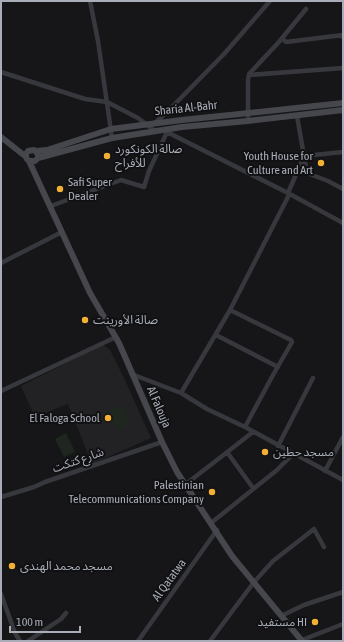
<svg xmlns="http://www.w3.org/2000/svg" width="344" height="642" font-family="'Asap Condensed','Noto Sans Arabic',sans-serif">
  <rect width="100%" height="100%" fill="#161618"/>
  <path fill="#222225" d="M 102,345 L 105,346 L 110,350 L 124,378 L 151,438 L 92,464 L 68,404 L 35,417 L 21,386 Z"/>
  <path fill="#1e261f" d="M 123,405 L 131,425 L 117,431 L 109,410 Z
    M 66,433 L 75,452 L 64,457 L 55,439 Z"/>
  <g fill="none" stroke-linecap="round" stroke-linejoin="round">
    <path stroke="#37383d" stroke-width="4.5" d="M 90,1 L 98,41 L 112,138
      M 282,38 L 286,42 L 343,35 L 343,37
      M 1,72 L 85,99 L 107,102 L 138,118 L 155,131
      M 249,75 L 343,68
      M 297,116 L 307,173 L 328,181 L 343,189
      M 248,121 L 248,80 L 249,74 L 278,43 L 306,9
      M 155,123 L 169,110 L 224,54 L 270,1
      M 167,129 L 167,132 L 288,193 L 343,223
      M 304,156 L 343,152
      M 288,193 L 304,156
      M 51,206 L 121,180 L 144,187 L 149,171 L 167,132
      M 1,263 L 62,232
      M 230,310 L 291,340 L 292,342 L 273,375 L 245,427
      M 216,335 L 278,367
      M 134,375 L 181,393 L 207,409 L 245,427 L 343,480
      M 1,391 L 116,337
      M 181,393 L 230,310 L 289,195
      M 278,446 L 313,378
      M 227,452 L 253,488
      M 325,471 L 343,437
      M 186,484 L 253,432
      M 1,497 L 34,487 L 45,482 L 162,442
      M 211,523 L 277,470 L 293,454
      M 1,594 L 15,633 L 20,641
      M 281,616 L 304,605 L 343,592
      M 302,640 L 343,624
      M 28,641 L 61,619 L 66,613
      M 138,641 L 217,530
      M 210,641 L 254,582 L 273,561 L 314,529 L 324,547"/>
    <path stroke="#45474d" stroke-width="6" d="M 1,137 L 25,156
      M 36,151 L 47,150 L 111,129 L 182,120 L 343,103
      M 38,158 L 112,138 L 182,127 L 248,121 L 343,110
      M 29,161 L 35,161 L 38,158 L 38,154 L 34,150 L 28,151 C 25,154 25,158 29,161 L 90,293 L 119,343 L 162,442 L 177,472 L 232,556 L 302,641"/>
  </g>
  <g fill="#f2b134" stroke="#111113" stroke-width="1.5">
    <circle cx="107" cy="156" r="4"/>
    <circle cx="321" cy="163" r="4"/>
    <circle cx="60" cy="189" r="4"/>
    <circle cx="85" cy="320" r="4"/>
    <circle cx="108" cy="418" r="4"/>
    <circle cx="265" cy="452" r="4"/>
    <circle cx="212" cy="492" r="4"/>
    <circle cx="12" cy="566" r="4"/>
    <circle cx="315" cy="622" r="4"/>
  </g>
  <g text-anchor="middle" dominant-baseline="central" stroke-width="4" stroke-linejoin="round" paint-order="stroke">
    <g font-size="12" fill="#a8adb8" stroke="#111113">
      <text transform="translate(186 108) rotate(-6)">Sharia Al-Bahr</text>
      <text transform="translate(159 407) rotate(67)">Al Falouja</text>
      <text transform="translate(78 460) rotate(-19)">شارع كتكت</text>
      <text transform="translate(169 580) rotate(-54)">Al Qatatwa</text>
    </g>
    <g font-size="12" fill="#a8adb8" stroke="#111113" text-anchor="start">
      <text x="115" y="149">صالة الكونكورد<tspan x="115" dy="14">للأفراح</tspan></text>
      <text x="313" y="156" text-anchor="end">Youth House for<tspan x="313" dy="14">Culture and Art</tspan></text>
      <text x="68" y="182">Safi Super<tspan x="68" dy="14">Dealer</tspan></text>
      <text x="93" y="320">صالة الأورينت</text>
      <text x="100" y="418" text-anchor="end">El Faloga School</text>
      <text x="273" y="452">مسجد حطين</text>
      <text x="204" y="485" text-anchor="end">Palestinian<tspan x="204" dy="14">Telecommunications Company</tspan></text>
      <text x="20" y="566">مسجد محمد الهندى</text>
      <text x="307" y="622" text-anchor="end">مستفيد HI</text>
    </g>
  </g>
  <rect width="344" height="642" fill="none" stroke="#a8adb8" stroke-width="4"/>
  <path d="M10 626v6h70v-6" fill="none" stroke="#a8adb8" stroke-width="2"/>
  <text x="16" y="626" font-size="12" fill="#a8adb8" stroke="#111113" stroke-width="3" paint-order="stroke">100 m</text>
</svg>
